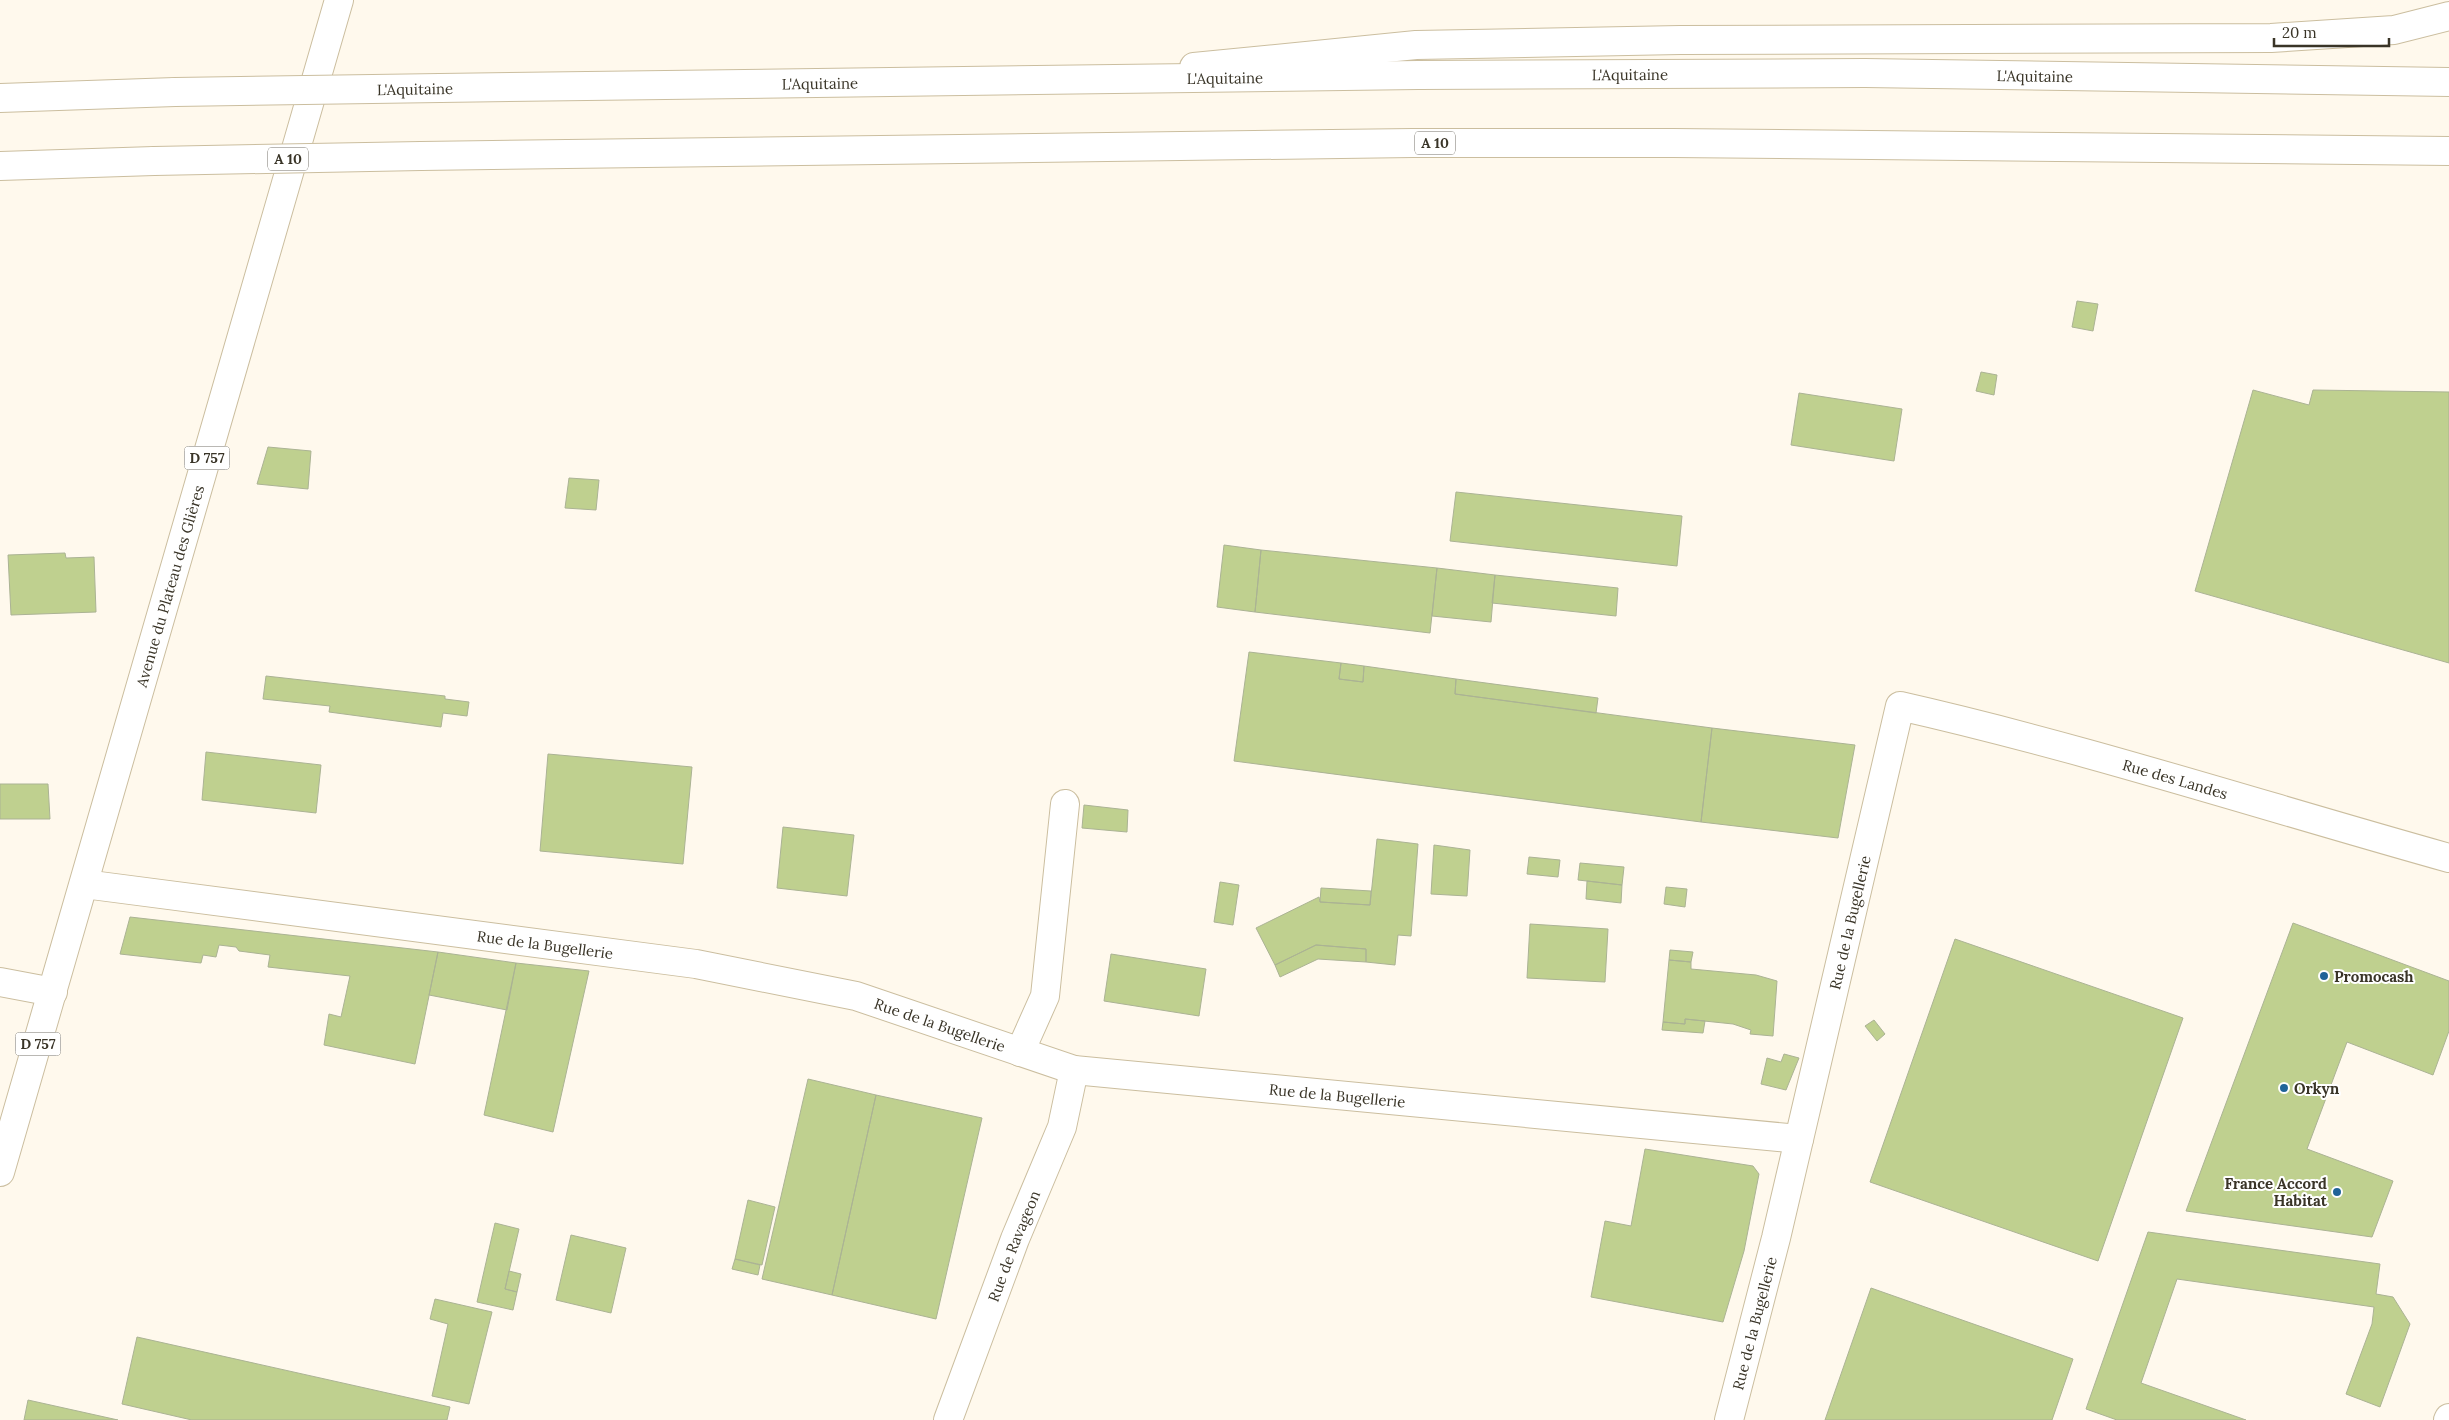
<svg xmlns="http://www.w3.org/2000/svg" width="2449" height="1420" font-family="Lora,serif">
  <rect width="100%" height="100%" fill="#fff9ed"/>
  <path fill="#bfd08f" stroke="#abb394" d="M 2077,301 L 2098,304 L 2093,331 L 2072,327 Z
    M 1981,372 L 1997,375 L 1994,395 L 1976,391 Z
    M 2253,390 L 2309,405 L 2313,390 L 2449,392 L 2449,663 L 2195,591 Z
    M 1799,393 L 1902,409 L 1894,461 L 1791,445 Z
    M 268,447 L 311,451 L 308,489 L 257,484 Z
    M 569,478 L 599,480 L 596,510 L 565,508 Z
    M 1456,492 L 1682,516 L 1677,566 L 1450,541 Z
    M 1224,545 L 1261,550 L 1255,612 L 1217,607 Z
    M 1261,550 L 1437,568 L 1430,633 L 1255,612 Z
    M 65,553 L 66,558 L 94,557 L 96,612 L 11,615 L 8,555 Z
    M 1437,568 L 1495,575 L 1491,622 L 1432,616 Z
    M 1495,575 L 1618,588 L 1616,616 L 1492,603 Z
    M 1249,652 L 1341,663 L 1339,679 L 1363,682 L 1364,666 L 1456,679 L 1455,694 L 1712,728 L 1701,822 L 1234,761 Z
    M 1341,663 L 1364,666 L 1363,682 L 1339,679 Z
    M 266,676 L 445,696 L 445,699 L 469,702 L 467,716 L 443,713 L 441,727 L 329,712 L 330,706 L 263,699 Z
    M 1456,679 L 1598,698 L 1596,713 L 1455,694 Z
    M 1712,728 L 1855,745 L 1838,838 L 1701,822 Z
    M 206,752 L 321,765 L 316,813 L 202,800 Z
    M 548,754 L 692,767 L 683,864 L 540,851 Z
    M 0,784 L 48,784 L 50,819 L 0,819 Z
    M 1084,805 L 1128,810 L 1127,832 L 1082,828 Z
    M 783,827 L 854,835 L 847,896 L 777,888 Z
    M 1377,839 L 1418,844 L 1411,936 L 1398,935 L 1395,965 L 1366,962 L 1366,949 L 1316,945 L 1275,965 L 1256,928 L 1319,897 L 1320,902 L 1370,905 Z
    M 1434,845 L 1470,850 L 1467,896 L 1431,894 Z
    M 1529,857 L 1560,860 L 1558,877 L 1527,874 Z
    M 1580,863 L 1624,867 L 1622,885 L 1578,880 Z
    M 1587,881 L 1622,885 L 1621,903 L 1586,899 Z
    M 1220,882 L 1239,885 L 1233,925 L 1214,922 Z
    M 1666,887 L 1687,889 L 1685,907 L 1664,904 Z
    M 1321,888 L 1371,891 L 1370,905 L 1320,902 Z
    M 130,917 L 438,952 L 415,1064 L 324,1045 L 329,1014 L 341,1017 L 350,976 L 268,967 L 270,955 L 239,951 L 236,947 L 219,945 L 216,957 L 203,955 L 201,963 L 120,954 Z
    M 2293,923 L 2449,981 L 2449,1031 L 2433,1075 L 2347,1042 L 2307,1149 L 2393,1181 L 2372,1237 L 2186,1211 Z
    M 1530,924 L 1608,929 L 1605,982 L 1527,978 Z
    M 1955,939 L 2183,1018 L 2098,1261 L 1870,1182 Z
    M 1316,945 L 1366,949 L 1366,962 L 1318,959 L 1280,977 L 1275,965 Z
    M 1670,950 L 1693,952 L 1691,962 L 1669,960 Z
    M 438,952 L 516,963 L 507,1010 L 429,995 Z
    M 1111,954 L 1206,969 L 1199,1016 L 1104,1001 Z
    M 1669,960 L 1691,962 L 1691,969 L 1756,975 L 1777,981 L 1773,1036 L 1750,1034 L 1751,1030 L 1733,1024 L 1685,1019 L 1685,1024 L 1663,1022 Z
    M 516,963 L 589,971 L 553,1132 L 484,1115 Z
    M 1685,1019 L 1705,1021 L 1703,1033 L 1662,1030 L 1663,1022 L 1685,1024 Z
    M 1874,1020 L 1885,1034 L 1877,1041 L 1865,1026 Z
    M 1784,1054 L 1799,1058 L 1786,1090 L 1761,1084 L 1767,1058 L 1781,1062 Z
    M 808,1079 L 876,1095 L 832,1295 L 762,1279 Z
    M 876,1095 L 982,1118 L 936,1319 L 832,1295 Z
    M 1645,1149 L 1753,1166 L 1759,1174 L 1744,1251 L 1723,1322 L 1591,1297 L 1605,1221 L 1631,1226 Z
    M 748,1200 L 775,1207 L 762,1265 L 735,1259 Z
    M 495,1223 L 519,1229 L 505,1289 L 517,1292 L 513,1310 L 477,1302 Z
    M 2148,1232 L 2380,1264 L 2376,1294 L 2393,1297 L 2410,1324 L 2380,1407 L 2346,1394 L 2372,1324 L 2374,1307 L 2177,1279 L 2141,1383 L 2246,1420 L 2117,1420 L 2086,1409 Z
    M 571,1235 L 626,1248 L 611,1313 L 556,1300 Z
    M 735,1259 L 760,1265 L 758,1275 L 732,1269 Z
    M 509,1271 L 521,1274 L 517,1292 L 505,1289 Z
    M 1871,1288 L 2073,1359 L 2052,1420 L 1825,1420 Z
    M 435,1299 L 492,1312 L 469,1404 L 432,1396 L 448,1324 L 430,1319 Z
    M 137,1337 L 450,1407 L 447,1420 L 192,1420 L 122,1404 Z
    M 28,1400 L 118,1420 L 24,1420 Z"/>
  <g fill="none" stroke-linecap="round" stroke-linejoin="round">
    <defs>
      <g id="minor">
        <path d="M 1194,67 L 1416,45 L 1680,40 L 2271,38 L 2394,30 L 2449,16"/>
        <path id="s1" d="M 84,884 L 696,964 L 856,996 L 1074,1070 L 1799,1139"/>
        <path d="M 0,982 L 53,992"/>
        <path d="M 1020,1052 L 1045,996 L 1065,804"/>
        <path id="s2" d="M 948,1420 L 1015,1239 L 1062,1127 L 1074,1070"/>
        <path id="s3" d="M 1729,1420 L 1776,1238 L 1900,706 C 2085,748 2266,807 2449,858"/>
        <path d="M 2448,1420 L 2449,1418"/>
      </g>
      <g id="major">
        <path id="s4" d="M 0,1172 L 339,0"/>
      </g>
      <g id="highway">
        <path id="s5" d="M 440,88 L 1418,75 L 1865,73 L 2449,82"/>
        <path d="M 0,98 L 175,92"/>
        <path d="M 421,156 L 1413,143 L 1673,143 L 2449,151"/>
        <path d="M 0,166 L 154,161"/>
      </g>
    </defs>
    <use href="#minor" stroke="#cbbe9f" stroke-width="30"/>
    <use href="#major" stroke="#cbbe9f" stroke-width="30"/>
    <use href="#highway" stroke="#cbbe9f" stroke-width="30"/>
    <use href="#minor" stroke="#fff" stroke-width="28"/>
    <use href="#major" stroke="#fff" stroke-width="28"/>
    <use href="#highway" stroke="#fff" stroke-width="28"/>
    <defs>
      <path id="highway-bridge" d="M 175,92 L 440,88
        M 154,161 L 421,156"/>
    </defs>
    <use href="#highway-bridge" stroke="#cbbe9f" stroke-width="30" stroke-linecap="butt"/>
    <use href="#highway-bridge" stroke="#fff" stroke-width="28"/>
  </g>
  <g fill="#1f6398" stroke="#fff" stroke-width="2">
    <circle cx="2324" cy="976" r="5"/>
    <circle cx="2284" cy="1088" r="5"/>
    <circle cx="2337" cy="1192" r="5"/>
  </g>
  <g text-anchor="middle" dominant-baseline="central" stroke-width="4" stroke-linejoin="round" paint-order="stroke">
    <g fill="#fff" stroke="#747168" stroke-width="1">
      <rect x="1415" y="131.5" width="40" height="23" rx="4"/>
      <rect x="268" y="147.5" width="40" height="23" rx="4"/>
      <rect x="184.5" y="446.5" width="45" height="23" rx="4"/>
      <rect x="15.5" y="1032.5" width="45" height="23" rx="4"/>
    </g>
    <g font-size="14" font-weight="bold" fill="#393427">
      <text x="1435" y="143">A 10</text>
      <text x="288" y="159">A 10</text>
      <text x="207" y="458">D 757</text>
      <text x="38" y="1044">D 757</text>
    </g>
    <g font-size="15" fill="#393427" stroke="#fff">
      <text stroke="none"><textPath href="#s5" startOffset="1190">L'Aquitaine</textPath></text>
      <text stroke="none"><textPath href="#s5" startOffset="1595">L'Aquitaine</textPath></text>
      <text stroke="none"><textPath href="#s5" startOffset="785">L'Aquitaine</textPath></text>
      <text stroke="none"><textPath href="#s5" startOffset="380">L'Aquitaine</textPath></text>
      <text transform="translate(415 89) rotate(-1)">L'Aquitaine</text>
      <text stroke="none"><textPath href="#s4" startOffset="610">Avenue du Plateau des Glières</textPath></text>
      <text stroke="none"><textPath href="#s3" startOffset="1019">Rue des Landes</textPath></text>
      <text stroke="none"><textPath href="#s3" startOffset="512">Rue de la Bugellerie</textPath></text>
      <text stroke="none"><textPath href="#s1" startOffset="465">Rue de la Bugellerie</textPath></text>
      <text stroke="none"><textPath href="#s1" startOffset="869">Rue de la Bugellerie</textPath></text>
      <text stroke="none"><textPath href="#s1" startOffset="1275">Rue de la Bugellerie</textPath></text>
      <text stroke="none"><textPath href="#s2" startOffset="186">Rue de Ravageon</textPath></text>
      <text stroke="none"><textPath href="#s3" startOffset="100">Rue de la Bugellerie</textPath></text>
    </g>
    <g font-size="15" font-weight="bold" fill="#393427" stroke="#fff" text-anchor="start">
      <text x="2334" y="976">Promocash</text>
      <text x="2294" y="1088">Orkyn</text>
      <text x="2327" y="1183" text-anchor="end">France Accord<tspan x="2327" dy="17">Habitat</tspan></text>
    </g>
  </g>
  <path d="M2274 38v8h115v-8" fill="none" stroke="#393427" stroke-width="2.5"/>
  <text x="2282" y="38" font-size="15" fill="#393427" stroke="#ffffff" stroke-width="4" paint-order="stroke">20 m</text>
</svg>
